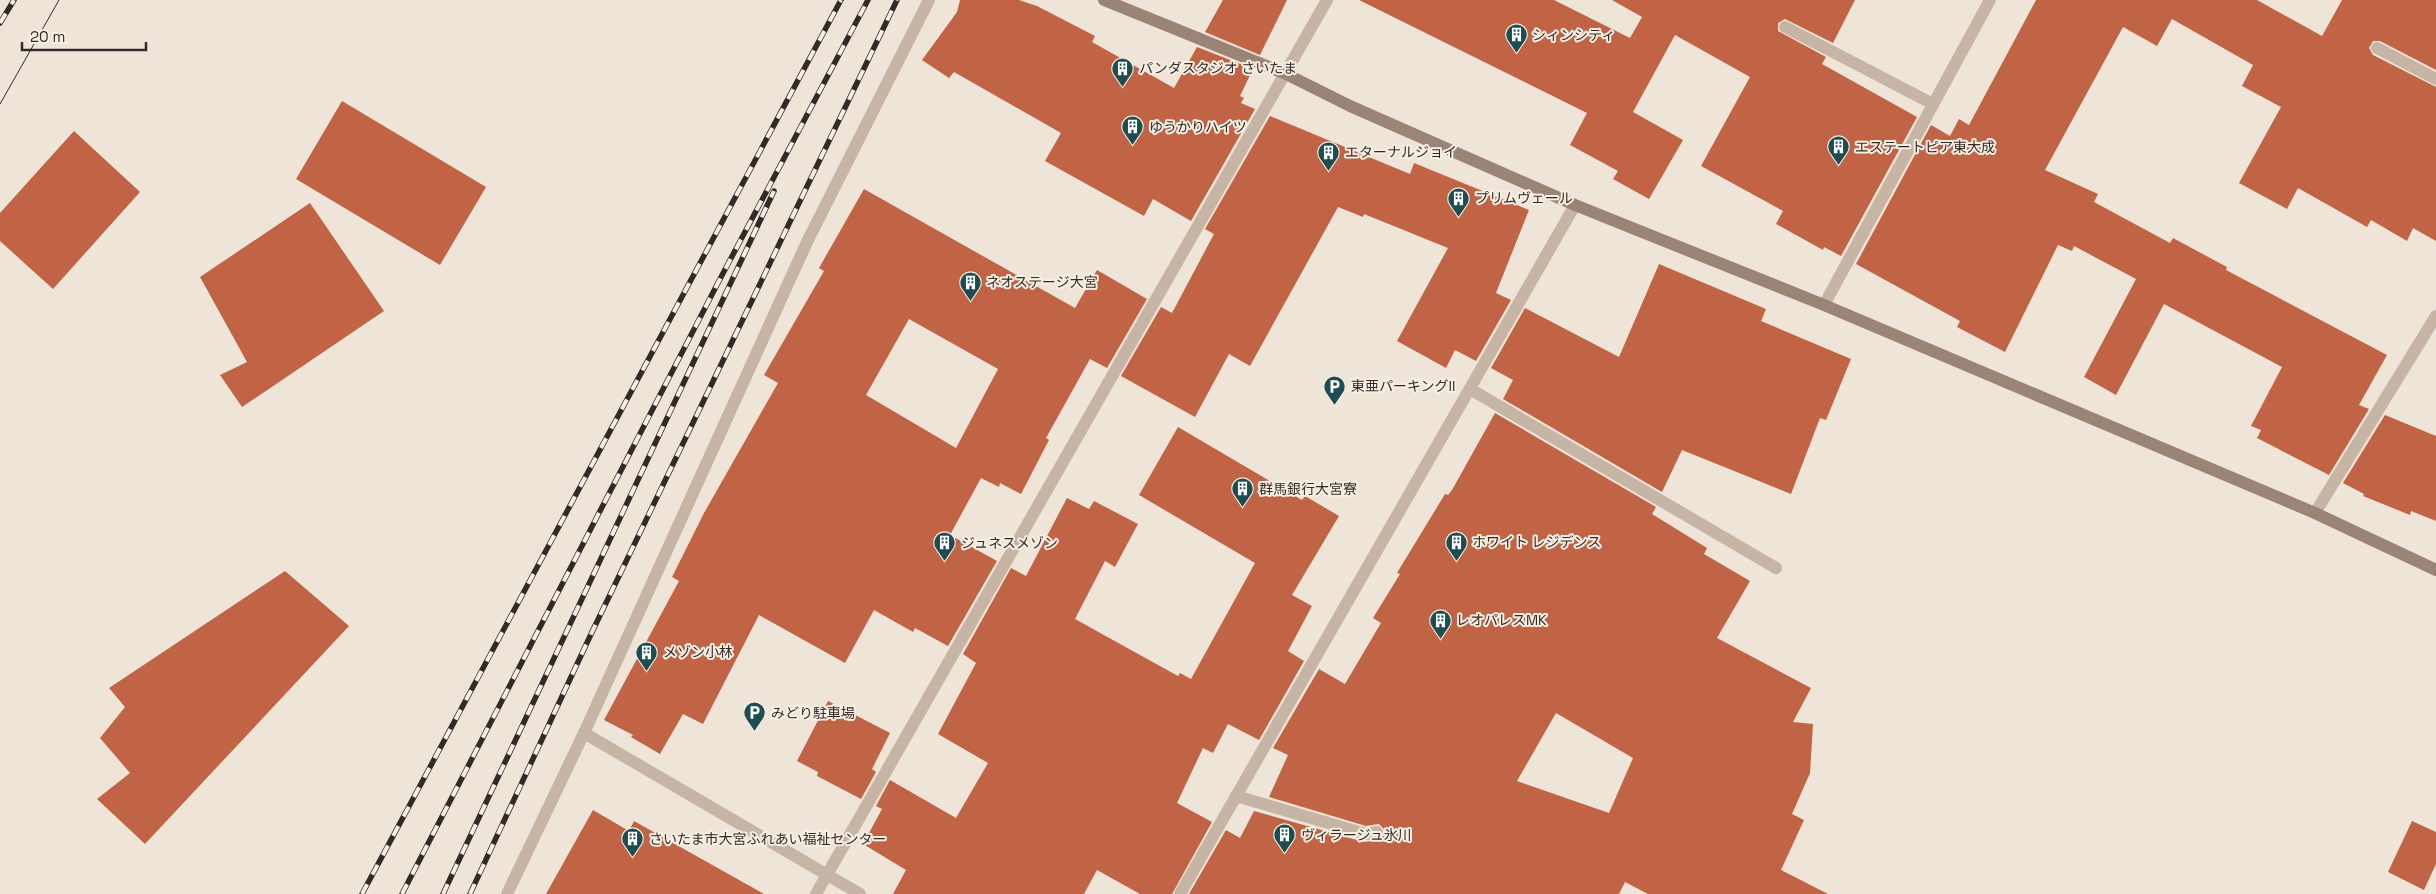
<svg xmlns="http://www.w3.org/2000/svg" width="2436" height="894" font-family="'Space Grotesk','Noto Sans JP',sans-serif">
  <rect width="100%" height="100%" fill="#efe4d8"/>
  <path fill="#c06445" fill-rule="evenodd" d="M 960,0 L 1019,0 L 1037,6 L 1095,36 L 1092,42 L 1174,88 L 1197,47 L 1253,69 L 1240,96 L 1244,98 L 1241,103 L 1255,109 L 1191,221 L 1153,199 L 1144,216 L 1045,161 L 1061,133 L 954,72 L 949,78 L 922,60 L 957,12 Z
    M 1223,0 L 1287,0 L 1260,55 L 1205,32 Z
    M 1359,0 L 1554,0 L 1630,38 L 1642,17 L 1612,0 L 1855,0 L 1833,43 L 1785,19 L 1778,23 L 1778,31 L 1826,57 L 1822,64 L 1917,117 L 1841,256 L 1824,247 L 1823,250 L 1776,224 L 1783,211 L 1701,166 L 1750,77 L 1675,35 L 1633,112 L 1683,140 L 1649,199 L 1613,179 L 1618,171 L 1570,145 L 1587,113 Z
    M 2036,0 L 2257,0 L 2322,36 L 2342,0 L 2436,0 L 2436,70 L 2380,41 L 2373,41 L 2369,48 L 2373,55 L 2436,87 L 2436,241 L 2413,228 L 2407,241 L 2371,220 L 2367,227 L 2298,188 L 2287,209 L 2239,183 L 2281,107 L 2242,86 L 2253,65 L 2172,19 L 2157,46 L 2123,27 L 2045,170 L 2098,194 L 2094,202 L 2170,243 L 2173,238 L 2227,267 L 2226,270 L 2387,355 L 2359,405 L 2369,409 L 2329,475 L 2257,438 L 2261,430 L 2251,426 L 2282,367 L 2164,304 L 2116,395 L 2084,377 L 2136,279 L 2074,246 L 2072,251 L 2058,245 L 2005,352 L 1957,327 L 1960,321 L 1856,264 L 1931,125 L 1950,136 L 1959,119 L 1969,125 Z
    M 342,101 L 486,187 L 440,265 L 296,179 Z
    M 1270,116 L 1410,174 L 1414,163 L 1529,210 L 1496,293 L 1511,300 L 1476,361 L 1455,350 L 1446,368 L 1397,341 L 1448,248 L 1364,214 L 1363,217 L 1338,207 L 1250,366 L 1229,354 L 1195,417 L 1121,376 L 1161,307 L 1172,313 L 1214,234 L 1205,229 Z
    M 74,131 L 140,192 L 53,289 L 0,241 L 0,213 Z
    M 864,189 L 1075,308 L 1097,270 L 1147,299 L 1107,368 L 1090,359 L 1046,438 L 1049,440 L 1021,494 L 1000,483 L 999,487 L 981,478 L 950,535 L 997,561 L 948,646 L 915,628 L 913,632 L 874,610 L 845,663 L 759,615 L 703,724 L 683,714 L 660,754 L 631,737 L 633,735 L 604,720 L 679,581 L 672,577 L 704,513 L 778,383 L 764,375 L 824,271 L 819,268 ZM 909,319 L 998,369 L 956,448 L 866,395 Z
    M 310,203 L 384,311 L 242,407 L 220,375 L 247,362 L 200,277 Z
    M 1659,264 L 1766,309 L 1761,321 L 1851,359 L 1826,420 L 1820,418 L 1791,494 L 1682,450 L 1662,492 L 1503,399 L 1513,380 L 1491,368 L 1525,308 L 1619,357 Z
    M 1495,413 L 1656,507 L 1652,514 L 1707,548 L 1704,554 L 1750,581 L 1717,638 L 1811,688 L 1793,722 L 1813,724 L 1810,773 L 1792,814 L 1804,820 L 1781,870 L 1828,894 L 1648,894 L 1625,882 L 1619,894 L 1189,894 L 1226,830 L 1240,838 L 1254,811 L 1364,842 L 1379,840 L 1384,835 L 1385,830 L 1379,824 L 1366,826 L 1269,797 L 1288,755 L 1273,748 L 1319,669 L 1345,684 L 1381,623 L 1373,618 L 1400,574 L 1397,573 L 1445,494 L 1448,495 L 1452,490 ZM 1556,713 L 1633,758 L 1609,813 L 1517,781 Z
    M 2385,415 L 2436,436 L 2436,521 L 2411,511 L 2410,515 L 2363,496 L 2364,494 L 2343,483 Z
    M 1178,427 L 1302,500 L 1305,496 L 1339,516 L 1292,595 L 1312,606 L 1288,651 L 1304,661 L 1259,740 L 1228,724 L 1213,753 L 1203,748 L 1177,803 L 1212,822 L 1172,894 L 1140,894 L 1097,870 L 1084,894 L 893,894 L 906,870 L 863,844 L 882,809 L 876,806 L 890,780 L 956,818 L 988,763 L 938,734 L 976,663 L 963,654 L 1011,568 L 1026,576 L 1067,498 L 1089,509 L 1094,501 L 1138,524 L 1115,567 L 1105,561 L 1075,619 L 1178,676 L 1180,673 L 1191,679 L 1255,563 L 1139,495 Z
    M 285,571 L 349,626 L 145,844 L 97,799 L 130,773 L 100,738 L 125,707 L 109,688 Z
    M 828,701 L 890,733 L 872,769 L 876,772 L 861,799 L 817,776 L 818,772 L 797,761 Z
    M 593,810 L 629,831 L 634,821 L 764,894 L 546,894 Z
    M 2412,821 L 2436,832 L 2436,864 L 2424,890 L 2388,872 Z"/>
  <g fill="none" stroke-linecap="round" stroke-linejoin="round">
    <path stroke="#c6b4a5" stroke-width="12" d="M 1785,27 L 1933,104
      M 2377,48 L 2436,79
      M 1470,389 L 1776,568
      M 1236,796 L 1366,834 L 1377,832
      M 507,894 L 584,733 L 807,242 L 929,0"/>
    <path stroke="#c6b4a5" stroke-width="12" d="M 1824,305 L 1990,0
      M 2315,513 L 2436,316
      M 584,733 L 860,894
      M 816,894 L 1327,0
      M 1180,894 L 1575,205"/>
    <path stroke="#9a8476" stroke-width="12" d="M 1104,0 L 1286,74 L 1350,106 L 1575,205 L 1824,305 L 2315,513 L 2436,570"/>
    <path stroke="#322a26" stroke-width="1" d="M 0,104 L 59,0"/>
    <defs>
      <path id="rail" d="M 0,23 L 14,0
        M 362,894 L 841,0
        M 402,894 L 720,279 L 868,0
        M 443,894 L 774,191
        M 470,894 L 592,632 L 897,0"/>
    </defs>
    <use href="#rail" stroke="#322a26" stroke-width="5.5"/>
    <use href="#rail" stroke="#f7eee3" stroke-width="4" stroke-dasharray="11" stroke-linecap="butt"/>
  </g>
  <defs>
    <symbol id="building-pin" viewBox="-11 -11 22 30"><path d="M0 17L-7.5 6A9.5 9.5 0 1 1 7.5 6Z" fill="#1e4d51" stroke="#f7eee3"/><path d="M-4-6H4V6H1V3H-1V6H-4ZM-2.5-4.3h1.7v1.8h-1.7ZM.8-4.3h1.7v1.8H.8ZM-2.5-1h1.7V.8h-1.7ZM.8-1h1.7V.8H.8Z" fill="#fff"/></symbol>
    <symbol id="parking-pin" viewBox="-11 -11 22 30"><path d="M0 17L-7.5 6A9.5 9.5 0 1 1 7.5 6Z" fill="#1e4d51" stroke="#f7eee3"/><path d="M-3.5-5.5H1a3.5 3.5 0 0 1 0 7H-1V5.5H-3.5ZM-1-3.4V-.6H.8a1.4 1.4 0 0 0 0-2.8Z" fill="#fff"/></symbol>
  </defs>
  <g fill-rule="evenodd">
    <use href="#building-pin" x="1504" y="22" width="25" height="34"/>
    <use href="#building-pin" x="1110" y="56" width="25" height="34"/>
    <use href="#building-pin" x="1120" y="114" width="25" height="34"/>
    <use href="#building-pin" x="1826" y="134" width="25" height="34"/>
    <use href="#building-pin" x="1316" y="140" width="25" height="34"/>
    <use href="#building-pin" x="1446" y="186" width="25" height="34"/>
    <use href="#building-pin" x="958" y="270" width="25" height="34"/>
    <use href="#parking-pin" x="1322" y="374" width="25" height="34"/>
    <use href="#building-pin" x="1230" y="476" width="25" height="34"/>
    <use href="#building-pin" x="1444" y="530" width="25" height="34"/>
    <use href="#building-pin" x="932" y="530" width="25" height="34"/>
    <use href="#building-pin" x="1428" y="608" width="25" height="34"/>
    <use href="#building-pin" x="634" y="640" width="25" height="34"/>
    <use href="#parking-pin" x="742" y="700" width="25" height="34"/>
    <use href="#building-pin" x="1272" y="822" width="25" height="34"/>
    <use href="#building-pin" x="620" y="826" width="25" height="34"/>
  </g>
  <g text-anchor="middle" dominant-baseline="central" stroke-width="4" stroke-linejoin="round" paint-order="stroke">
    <g font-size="14" fill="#322a26" stroke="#f7eee3" text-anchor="start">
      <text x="1532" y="35">シィンシティ</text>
      <text x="1139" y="68">パンダスタジオ さいたま</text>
      <text x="1149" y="127">ゆうかりハイツ</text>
      <text x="1855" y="147">エステートピア東大成</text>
      <text x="1345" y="152">エターナルジョイ</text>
      <text x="1475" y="198">プリムヴェール</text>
      <text x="986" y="282">ネオステージ大宮</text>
      <text x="1351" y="386">東亜パーキングII</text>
      <text x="1259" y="489">群馬銀行大宮寮</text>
      <text x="1472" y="542">ホワイト レジデンス</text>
      <text x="961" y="543">ジュネスメゾン</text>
      <text x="1456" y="620">レオパレスMK</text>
      <text x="663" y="652">メゾン小林</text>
      <text x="771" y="713">みどり駐車場</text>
      <text x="1301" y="835">ヴィラージュ氷川</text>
      <text x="649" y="839">さいたま市大宮ふれあい福祉センター</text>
    </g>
  </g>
  <path d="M22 42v8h124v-8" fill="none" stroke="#322a26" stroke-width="2.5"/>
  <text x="30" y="42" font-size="15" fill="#322a26" stroke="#f7eee3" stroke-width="4" paint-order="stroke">20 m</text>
</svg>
